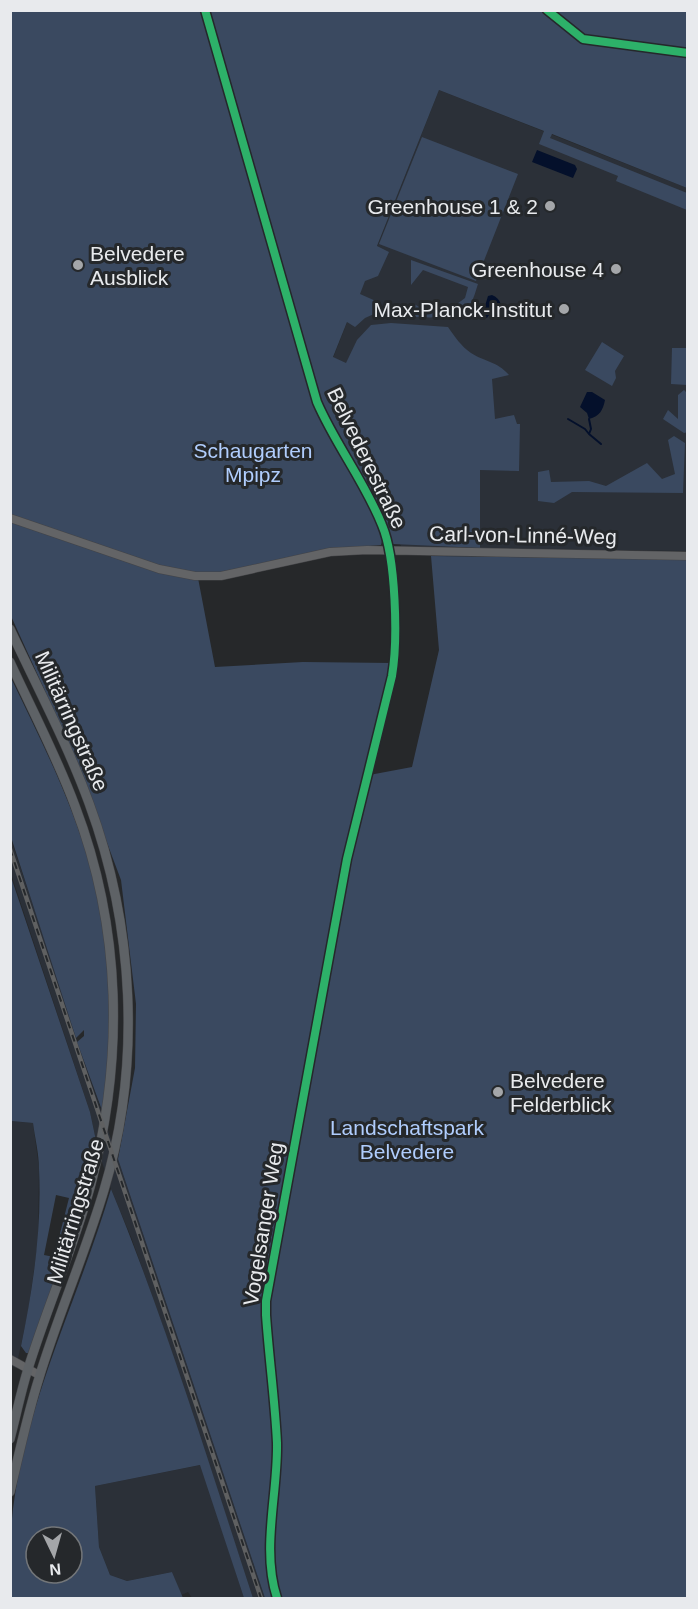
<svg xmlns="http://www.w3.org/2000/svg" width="698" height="1609" font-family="Helvetica,sans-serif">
  <rect width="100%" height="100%" fill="#26282a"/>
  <path fill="#2b3038" d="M 439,90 L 687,188 L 687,551 L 402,548 L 379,501 L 333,358 Z
    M 10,837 L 53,963 L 78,1044 L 118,1159 L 265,1598 L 253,1598 L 160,1318 L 131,1237 L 111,1189 L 98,1150 L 90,1112 L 11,874 Z
    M 10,1121 L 33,1123 L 39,1168 L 38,1242 L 28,1312 L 16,1368 L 10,1365 Z
    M 201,1465 L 244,1598 L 192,1598 L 188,1592 L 181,1595 L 172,1572 L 127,1581 L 110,1575 L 99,1547 L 95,1486 Z"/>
  <path fill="#3a4960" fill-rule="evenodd" d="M 11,11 L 687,11 L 687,188 L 552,134 L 550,138 L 687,193 L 687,210 L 616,181 L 618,176 L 539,144 L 544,131 L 439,90 L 377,246 L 389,252 L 378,276 L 365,281 L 360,294 L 378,302 L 374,314 L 365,318 L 355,327 L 347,322 L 333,357 L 346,363 L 357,340 L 371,325 L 391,323 L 448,327 C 455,337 461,346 471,353 C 485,362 497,361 509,375 L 492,379 L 495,419 L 514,415 L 517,424 L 520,424 L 519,471 L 480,470 L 480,548 L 393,544 L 382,519 L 383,537 L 381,545 L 324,550 L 198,578 L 215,667 L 303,662 L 392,663 L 364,776 L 412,767 L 439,650 L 431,556 L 687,559 L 687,1598 L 265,1598 L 118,1159 L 135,1068 L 136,1004 L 121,880 L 74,755 L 11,616 Z
    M 422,137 L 518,174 L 476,281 L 379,244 Z
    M 411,260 L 478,284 C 476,290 474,298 471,303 C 458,321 430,317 410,317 L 414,304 L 428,312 L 453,307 L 465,298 L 468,287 L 423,270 L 411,285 Z
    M 602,342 L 624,356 L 615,371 L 616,378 L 612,386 L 585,370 Z
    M 672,348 L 687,348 L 687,385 L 671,384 Z
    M 684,390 L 687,393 L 688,432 L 684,433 L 663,419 L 668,410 L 678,419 L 678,395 Z
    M 674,436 L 685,443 L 683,493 L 572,492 L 554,503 L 538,501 L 538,472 L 549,470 L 551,482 L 589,481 L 606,486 L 647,463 L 662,479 L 675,474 L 668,440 Z
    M 10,676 C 40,738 71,799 90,865 C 102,907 108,952 110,995 C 112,1035 107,1074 103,1113 L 77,1042 L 84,1036 L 84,1030 L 76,1038 L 11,837 Z
    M 10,874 L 90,1112 L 98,1150 L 60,1267 L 29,1353 L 26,1353 L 21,1346 C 33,1288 42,1229 39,1169 C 39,1154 35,1138 33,1123 L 11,1121 ZM 56,1195 L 69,1198 L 54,1257 L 44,1255 Z
    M 111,1189 C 166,1322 208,1461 253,1598 L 244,1598 L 200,1465 L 95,1486 L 99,1547 L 110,1575 L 127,1581 L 172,1572 L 183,1598 L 11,1598 C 10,1576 9,1553 11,1530 C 20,1411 78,1302 111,1189 ZM 36,1537 L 72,1537 L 72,1573 L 36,1573 Z"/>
  <path fill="#04102b" d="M 537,150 L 575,165 L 577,169 L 573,178 L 532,162 Z
    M 492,295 C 501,298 502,308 505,316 L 491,312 L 487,318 L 482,316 L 488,296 Z
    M 587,392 L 592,392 L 605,400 C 603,410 600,416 589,419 L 587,413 L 580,407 Z"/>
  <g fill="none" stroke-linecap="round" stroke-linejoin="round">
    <path stroke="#04102b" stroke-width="2" d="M 568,419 L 585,429 L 589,434
      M 589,419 L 591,429 L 589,434 L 601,444"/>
    <defs>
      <path id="minor" d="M 205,10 L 317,402 C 335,444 365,482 382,525 C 396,558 398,640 392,676 L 347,859 L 266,1301 L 266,1315 C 269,1358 275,1401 277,1443 C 278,1494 261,1549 277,1598
        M 10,518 L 159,569 L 195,576 L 221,576 L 330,552 L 367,550 L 688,556
        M 10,1359 L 39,1375"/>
      <path id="major" d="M 10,629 C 37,687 67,743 89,803 C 134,925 142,1064 104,1190 C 85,1254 58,1315 39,1378 C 27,1416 19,1454 10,1492
        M 10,662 C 32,710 57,757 75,806 C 122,929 124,1059 91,1184 C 74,1247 47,1307 28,1369 C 21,1391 16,1416 10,1439"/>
    </defs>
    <use href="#minor" stroke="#434447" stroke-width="9"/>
    <use href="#major" stroke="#434447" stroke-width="10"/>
    <use href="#minor" stroke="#636466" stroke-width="8"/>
    <use href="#major" stroke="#5e6266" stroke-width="9"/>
    <defs>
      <path id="rail" d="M 10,849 L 261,1598"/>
    </defs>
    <use href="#rail" stroke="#5f6061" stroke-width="4.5"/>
    <use href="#rail" stroke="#25282b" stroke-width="2" stroke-dasharray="7" stroke-linecap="butt"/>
    <defs>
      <path id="cycleway" d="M 205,10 L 317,402 C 335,444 365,482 382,525 C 396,558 398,640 392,676 L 347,859 L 266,1301 L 266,1315 C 269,1358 275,1401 277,1443 C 278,1494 261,1549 277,1598
        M 547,10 L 583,39 L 688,53"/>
    </defs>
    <use href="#cycleway" stroke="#25282b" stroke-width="11"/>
    <use href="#cycleway" stroke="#2db169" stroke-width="8"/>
  </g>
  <g fill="#a4a6a9" stroke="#25282b" stroke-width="2">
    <circle cx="550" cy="206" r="6"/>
    <circle cx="78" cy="265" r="6"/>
    <circle cx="616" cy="269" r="6"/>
    <circle cx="564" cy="309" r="6"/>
    <circle cx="498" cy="1092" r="6"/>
  </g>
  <g text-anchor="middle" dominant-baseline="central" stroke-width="6" stroke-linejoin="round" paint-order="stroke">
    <g font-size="21" fill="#e8eaed" stroke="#25282b" text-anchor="end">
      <text x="538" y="206">Greenhouse 1 &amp; 2</text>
      <text x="90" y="253" text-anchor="start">Belvedere<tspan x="90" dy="24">Ausblick</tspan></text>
      <text x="604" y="269">Greenhouse 4</text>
      <text x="552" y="309">Max-Planck-Institut</text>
      <text x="510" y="1080" text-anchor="start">Belvedere<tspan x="510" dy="24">Felderblick</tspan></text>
    </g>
    <g font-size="21" fill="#b0cdfd" stroke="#25282b">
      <text x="253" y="450">Schaugarten<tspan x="253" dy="24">Mpipz</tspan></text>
      <text x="407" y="1127">Landschaftspark<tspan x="407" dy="24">Belvedere</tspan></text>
    </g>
    <g font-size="21" fill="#e8eaed" stroke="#25282b">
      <text transform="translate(367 458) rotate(64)">Belvederestraße</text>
      <text transform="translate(523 535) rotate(1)">Carl-von-Linné-Weg</text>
      <text transform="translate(72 721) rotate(66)">Militärringstraße</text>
      <text transform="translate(75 1211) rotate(-73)">Militärringstraße</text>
      <text transform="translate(263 1224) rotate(-81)">Vogelsanger Weg</text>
    </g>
  </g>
  <rect width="698" height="1609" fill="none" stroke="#e8eaed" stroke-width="24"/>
  <g transform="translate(54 1555) rotate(175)"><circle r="28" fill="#25282b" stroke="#737679" stroke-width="1.5"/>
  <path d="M0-4.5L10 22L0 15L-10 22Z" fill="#a4a6a9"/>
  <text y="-9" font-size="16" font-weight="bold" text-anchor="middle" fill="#e8eaed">N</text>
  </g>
</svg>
